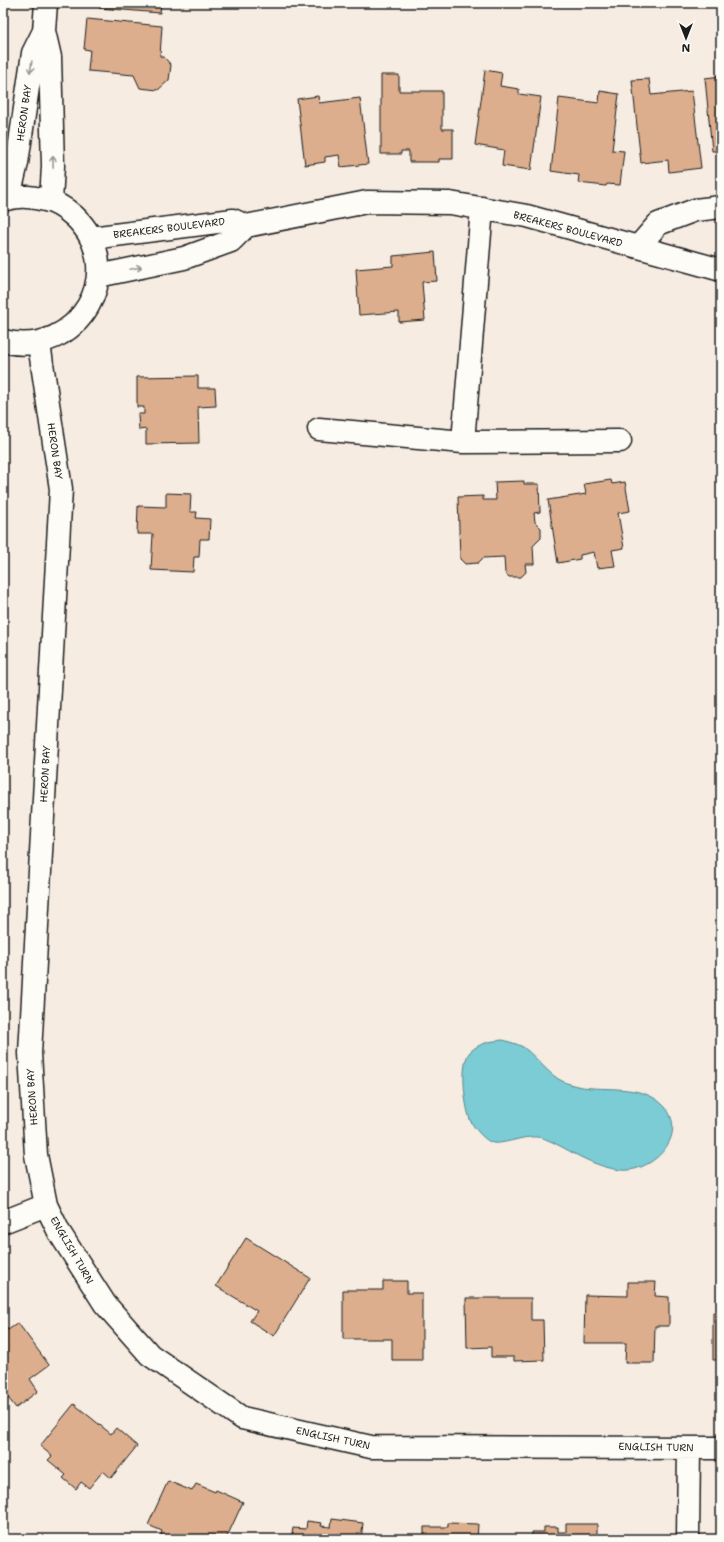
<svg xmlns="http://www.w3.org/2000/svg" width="724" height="1542" font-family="'Shantell Sans',sans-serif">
  <rect width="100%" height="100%" fill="#f6ece2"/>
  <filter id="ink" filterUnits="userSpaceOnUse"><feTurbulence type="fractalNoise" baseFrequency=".025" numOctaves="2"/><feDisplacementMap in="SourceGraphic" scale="8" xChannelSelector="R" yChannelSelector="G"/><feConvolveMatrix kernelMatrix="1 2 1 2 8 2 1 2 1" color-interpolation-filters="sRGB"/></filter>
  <g filter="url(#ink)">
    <path fill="#7cccd5" stroke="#56868b" d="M 503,1040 C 509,1042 518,1044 523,1047 C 541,1060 550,1080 573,1085 C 600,1093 642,1081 665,1107 C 689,1136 652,1173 621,1170 C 600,1168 580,1157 562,1147 C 554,1143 546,1138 537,1137 C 523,1135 499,1147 490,1142 C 483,1138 475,1129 471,1122 C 465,1109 459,1063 470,1052 C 479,1043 491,1041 503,1040 Z"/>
    <path fill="#dcae8d" stroke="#1c1c1c" d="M 99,3 L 161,3 L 160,13 L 99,8 Z
      M 87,19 L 162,26 L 160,56 L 164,57 L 171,65 L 169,80 L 158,90 L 140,88 L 134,75 L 88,71 L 90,50 L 84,49 Z
      M 485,70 L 502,73 L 500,86 L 519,89 L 519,94 L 541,97 L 531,170 L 502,166 L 504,150 L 475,145 Z
      M 381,75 L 399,75 L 399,91 L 442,91 L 442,129 L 453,129 L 453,159 L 439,159 L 439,162 L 409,162 L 409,151 L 401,151 L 401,154 L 381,154 Z
      M 721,76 L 721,151 L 712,151 L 705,78 Z
      M 649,79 L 651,95 L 692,91 L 701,168 L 669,172 L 668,160 L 641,163 L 632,80 Z
      M 600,91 L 619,94 L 612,150 L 624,151 L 620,185 L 607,184 L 606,186 L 578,183 L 579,175 L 551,171 L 559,98 L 599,103 Z
      M 318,96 L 319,103 L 360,98 L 368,164 L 341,167 L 339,155 L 325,157 L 325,162 L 305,165 L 297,99 Z
      M 435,252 L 437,281 L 422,282 L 425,320 L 399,322 L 399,312 L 359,315 L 356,269 L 393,266 L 393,256 Z
      M 198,376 L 198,388 L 215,388 L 216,406 L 198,407 L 199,443 L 146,444 L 146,429 L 139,430 L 138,414 L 144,414 L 144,407 L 137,407 L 137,377 Z
      M 611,480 L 612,484 L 625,482 L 630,511 L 618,513 L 624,548 L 612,550 L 615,566 L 597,568 L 594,552 L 580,555 L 580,559 L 558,563 L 548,500 L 586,494 L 584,484 Z
      M 524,481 L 524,484 L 539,484 L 540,512 L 534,513 L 535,522 L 541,528 L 541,538 L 533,546 L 534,564 L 525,564 L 526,572 L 521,577 L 509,577 L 505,573 L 504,557 L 483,558 L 478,563 L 465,564 L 460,559 L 458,497 L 483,496 L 483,500 L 496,500 L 495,482 Z
      M 166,493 L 191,494 L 190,512 L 197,512 L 196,518 L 210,519 L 209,539 L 200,539 L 199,557 L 194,557 L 193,572 L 151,570 L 153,534 L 137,534 L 138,506 L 166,507 Z
      M 246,1238 L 310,1278 L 274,1336 L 250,1321 L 257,1311 L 216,1286 Z
      M 383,1281 L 407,1281 L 407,1293 L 422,1293 L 422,1360 L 392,1360 L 392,1339 L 343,1339 L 343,1290 L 383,1290 Z
      M 628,1282 L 656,1282 L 655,1296 L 669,1297 L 669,1326 L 655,1326 L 654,1363 L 625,1363 L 626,1343 L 584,1343 L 585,1295 L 628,1296 Z
      M 466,1298 L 531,1298 L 531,1320 L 543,1320 L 544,1360 L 514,1361 L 514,1357 L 491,1357 L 491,1347 L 467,1348 Z
      M 713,1312 L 721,1312 L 721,1360 L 713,1360 Z
      M 3,1323 L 8,1330 L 18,1323 L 49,1365 L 30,1379 L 38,1391 L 16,1408 L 6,1395 L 3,1398 Z
      M 74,1404 L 111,1434 L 116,1428 L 137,1446 L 111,1478 L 103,1471 L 89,1488 L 81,1482 L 76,1489 L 63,1478 L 66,1475 L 48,1460 L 52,1456 L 40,1446 Z
      M 168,1481 L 192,1491 L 196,1484 L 215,1492 L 216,1490 L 243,1502 L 226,1539 L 170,1539 L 161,1535 L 162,1531 L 148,1525 Z
      M 332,1519 L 363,1523 L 361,1539 L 291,1539 L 293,1528 L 306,1529 L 307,1521 L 322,1523 L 321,1526 L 331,1527 Z
      M 448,1523 L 478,1524 L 477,1539 L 424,1539 L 424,1527 L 448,1527 Z
      M 566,1524 L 597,1524 L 597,1539 L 532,1539 L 532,1532 L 544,1532 L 544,1527 L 558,1527 L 558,1532 L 566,1532 Z"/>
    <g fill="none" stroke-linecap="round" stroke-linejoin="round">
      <defs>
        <path id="minor" d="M 46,3 L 44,31 L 50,57 L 53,166 L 51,201
          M 9,197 L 17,163 L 33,53 L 44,31
          M 3,200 C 17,195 31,196 45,200 C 56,202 66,209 74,216 C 131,269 79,360 3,341
          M 91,238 L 233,220 L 246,226
          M 638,247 L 658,224 L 695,210 L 721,207
          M 98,276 L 184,258 L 231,241 L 246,226 L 367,202 L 450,203 L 527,216 L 721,270
          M 39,344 L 61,489 L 30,1053 L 36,1155 L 46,1205 L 59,1232 L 105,1304 L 150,1355 L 242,1418 L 371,1447 L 721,1448
          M 319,429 L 463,442 L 620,441
          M 463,442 L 482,208
          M 3,1222 L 46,1205
          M 688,1539 L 689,1448"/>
      </defs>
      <use href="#minor" stroke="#1c1c1c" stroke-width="25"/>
      <use href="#minor" stroke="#fdfcf7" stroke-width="22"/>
    </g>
    <defs><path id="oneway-shaft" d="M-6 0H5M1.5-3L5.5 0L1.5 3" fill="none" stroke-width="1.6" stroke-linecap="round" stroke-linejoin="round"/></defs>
    <g stroke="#989794">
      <use href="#oneway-shaft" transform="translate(31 67) rotate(98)"/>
      <use href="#oneway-shaft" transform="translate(53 162) rotate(-91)"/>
      <use href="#oneway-shaft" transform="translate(136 268) rotate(-12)"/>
    </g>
  </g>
  <g text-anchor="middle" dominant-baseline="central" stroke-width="3" stroke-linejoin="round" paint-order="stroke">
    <g font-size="10" fill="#1c1c1c" stroke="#fdfcf7">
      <text transform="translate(24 113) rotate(-82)">HERON BAY</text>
      <text transform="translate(169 228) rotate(-7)">BREAKERS BOULEVARD</text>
      <text transform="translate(568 229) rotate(15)">BREAKERS BOULEVARD</text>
      <text transform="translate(55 451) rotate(82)">HERON BAY</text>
      <text transform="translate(45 774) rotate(-87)">HERON BAY</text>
      <text transform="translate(32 1097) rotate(-94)">HERON BAY</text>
      <text transform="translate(72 1250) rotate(60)">ENGLISH TURN</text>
      <text transform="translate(333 1438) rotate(12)">ENGLISH TURN</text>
      <text transform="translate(656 1447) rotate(1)">ENGLISH TURN</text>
    </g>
  </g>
  <rect width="724" height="1542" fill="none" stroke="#fdfcf7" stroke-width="16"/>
  <rect x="8" y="8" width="708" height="1526" fill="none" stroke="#1c1c1c" stroke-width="1.5" filter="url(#ink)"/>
  <g transform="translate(686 38) rotate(180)" stroke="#fdfcf7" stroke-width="3" paint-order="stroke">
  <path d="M0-3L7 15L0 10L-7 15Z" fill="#1c1c1c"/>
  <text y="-6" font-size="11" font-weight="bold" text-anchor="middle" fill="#1c1c1c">N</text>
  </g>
</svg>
